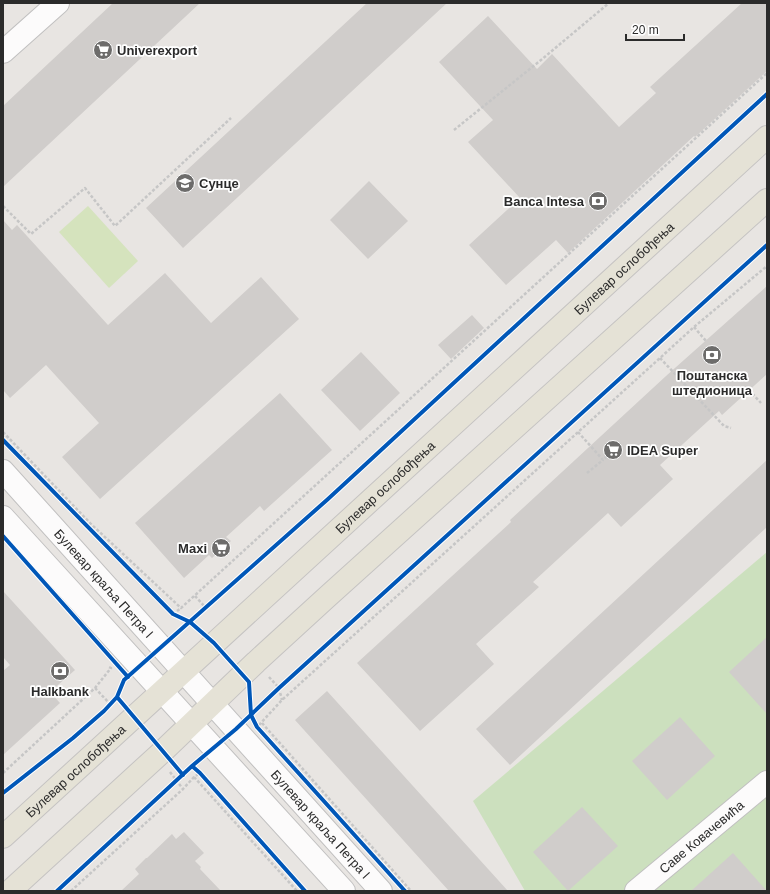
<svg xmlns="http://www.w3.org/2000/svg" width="770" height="894" font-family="Helvetica,sans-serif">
  <rect width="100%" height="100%" fill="#e8e5e2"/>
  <path fill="#cce0be" d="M 767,552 L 767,891 L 525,891 L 473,801 Z"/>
  <path fill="#d5e3bd" d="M 88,206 L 138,261 L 109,288 L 59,232 Z"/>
  <path fill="#d0cdcb" d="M 113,3 L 200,3 L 3,187 L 3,106 Z
    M 367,3 L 447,3 L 183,248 L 146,208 Z
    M 742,3 L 767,3 L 767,71 L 695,137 L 694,136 L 568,253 L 556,240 L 506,285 L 469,245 L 520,198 L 468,142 L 493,120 L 439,62 L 488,16 L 537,69 L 552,54 L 619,127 L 656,93 L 650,87 Z
    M 369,181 L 408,221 L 368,259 L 330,220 Z
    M 3,220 L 12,230 L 17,225 L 108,325 L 165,273 L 211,323 L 261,277 L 299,319 L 100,499 L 62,457 L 99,423 L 46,365 L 10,398 L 3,390 Z
    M 767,286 L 767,374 L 722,415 L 719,411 L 660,465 L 673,479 L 621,527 L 608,513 L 533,582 L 539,587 L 476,644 L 494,664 L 420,731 L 357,663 L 511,522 L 510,520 L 666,376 Z
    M 472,315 L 484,328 L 451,359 L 438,345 Z
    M 361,352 L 400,393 L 360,431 L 321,390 Z
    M 280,393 L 332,450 L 264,511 L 260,506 L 226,537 L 231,541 L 212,558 L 209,555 L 184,578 L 135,523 Z
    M 767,460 L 767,527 L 510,765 L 476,729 Z
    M 3,591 L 75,670 L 50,692 L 60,703 L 3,755 L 3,671 L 10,665 L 3,657 Z
    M 767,637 L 767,714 L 729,672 Z
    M 327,691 L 508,891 L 449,891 L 295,720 Z
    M 680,717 L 715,756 L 667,800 L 632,761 Z
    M 582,807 L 618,846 L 568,891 L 533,852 Z
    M 184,832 L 204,853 L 195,861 L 201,867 L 200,869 L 221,891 L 121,891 L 139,874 L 135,869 L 146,858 L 147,858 L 172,834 L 176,839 Z
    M 733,853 L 767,891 L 691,891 Z"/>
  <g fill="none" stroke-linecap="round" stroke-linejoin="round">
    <defs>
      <g id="minor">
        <path d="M 3,52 L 58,3"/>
        <path id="s1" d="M 3,471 L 381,891"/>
        <path d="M 3,517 L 344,891"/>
        <path id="s2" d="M 636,891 L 767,782"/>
      </g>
      <g id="major">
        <path id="s3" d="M 3,837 L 767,137"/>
        <path d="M 10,891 L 163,751 L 256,662 L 327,597 L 767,200"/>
      </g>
    </defs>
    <use href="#minor" stroke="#c1c0c0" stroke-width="24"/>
    <use href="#major" stroke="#c5c3c2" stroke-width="24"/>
    <path stroke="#c6c6c6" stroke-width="2.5" stroke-dasharray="3 2" stroke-linecap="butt" d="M 454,130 L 541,60 L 609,3
      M 3,206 L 31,234 L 85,188 L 115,226 L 231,118
      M 694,327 L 706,341
      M 660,358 L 724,426 L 731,428
      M 749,390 L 761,403
      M 3,432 L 91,524 L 181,608 L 767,73
      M 578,432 L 603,460 L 610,453
      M 587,473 L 603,460
      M 195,596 L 206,608
      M 173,614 L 181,608
      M 269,677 L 279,688 L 282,700
      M 95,688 L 110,704
      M 262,723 L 411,891
      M 259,725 L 282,700 L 660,358 L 694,327 L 767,266
      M 170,772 L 183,789
      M 3,773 L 95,688 L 111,668 L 109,667
      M 194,777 L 297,891
      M 71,891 L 183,789 L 194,777 L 200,773"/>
    <use href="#minor" stroke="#fcfbfb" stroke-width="22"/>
    <use href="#major" stroke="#e5e2d6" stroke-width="22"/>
    <defs>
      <path id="cycleway" d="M 3,440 L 173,614 L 190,622 L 214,643 L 249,682 L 251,715 L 257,727 L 405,891
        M 3,536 L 128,677
        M 117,697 L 183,775
        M 192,766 L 200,773 L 305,891
        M 3,793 L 73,738 L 104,711 L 117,697 L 124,680 L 328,499 L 767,94
        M 57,891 L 192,766 L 236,729 L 279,688 L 767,245"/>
    </defs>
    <use href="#cycleway" stroke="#fff" stroke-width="6"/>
    <use href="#cycleway" stroke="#0057b8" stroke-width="4"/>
  </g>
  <defs>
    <symbol id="supermarket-disc" viewBox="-11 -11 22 22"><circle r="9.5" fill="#6d6c6b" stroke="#fff"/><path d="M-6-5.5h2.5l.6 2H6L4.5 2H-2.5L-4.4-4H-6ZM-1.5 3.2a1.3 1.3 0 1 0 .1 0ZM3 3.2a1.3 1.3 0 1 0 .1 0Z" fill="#fff"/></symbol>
    <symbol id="school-disc" viewBox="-11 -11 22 22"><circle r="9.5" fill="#6d6c6b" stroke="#fff"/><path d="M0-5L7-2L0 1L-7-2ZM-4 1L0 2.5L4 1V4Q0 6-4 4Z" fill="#fff"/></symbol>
    <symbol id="bank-disc" viewBox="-11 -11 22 22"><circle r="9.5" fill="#6d6c6b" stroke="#fff"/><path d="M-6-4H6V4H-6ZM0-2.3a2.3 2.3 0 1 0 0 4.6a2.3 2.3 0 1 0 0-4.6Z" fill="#fff"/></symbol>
  </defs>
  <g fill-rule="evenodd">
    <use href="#supermarket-disc" x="92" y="39" width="22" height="22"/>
    <use href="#school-disc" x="174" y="172" width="22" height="22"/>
    <use href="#bank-disc" x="587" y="190" width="22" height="22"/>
    <use href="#bank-disc" x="701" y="344" width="22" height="22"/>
    <use href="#supermarket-disc" x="602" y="439" width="22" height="22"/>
    <use href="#supermarket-disc" x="210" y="537" width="22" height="22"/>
    <use href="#bank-disc" x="49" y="660" width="22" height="22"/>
  </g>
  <g text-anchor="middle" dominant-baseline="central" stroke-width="3.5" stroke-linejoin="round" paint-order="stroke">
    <g font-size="13" font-weight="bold" fill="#2b2b2b" stroke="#fff" text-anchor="start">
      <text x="117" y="50">Univerexport</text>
      <text x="199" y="183">Сунце</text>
      <text x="584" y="201" text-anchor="end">Banca Intesa</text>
      <text x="712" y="375" text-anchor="middle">Поштанска<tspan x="712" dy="15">штедионица</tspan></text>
      <text x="627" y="450">IDEA Super</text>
      <text x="207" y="548" text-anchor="end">Maxi</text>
      <text x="60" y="691" text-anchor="middle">Halkbank</text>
    </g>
    <g font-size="13" fill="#2b2b2b" stroke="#fff">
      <text stroke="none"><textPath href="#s3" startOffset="842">Булевар ослобођења</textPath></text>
      <text stroke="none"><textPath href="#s3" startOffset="518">Булевар ослобођења</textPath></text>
      <text stroke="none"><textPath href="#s1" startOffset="151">Булевар краља Петра I</textPath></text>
      <text stroke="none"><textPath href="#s3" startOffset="98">Булевар ослобођења</textPath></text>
      <text stroke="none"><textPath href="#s1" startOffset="475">Булевар краља Петра I</textPath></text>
      <text stroke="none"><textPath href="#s2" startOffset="85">Саве Ковачевића</textPath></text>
    </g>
  </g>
  <rect width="770" height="894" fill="none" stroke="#2b2b2b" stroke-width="8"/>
  <path d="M626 34v6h58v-6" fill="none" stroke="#2b2b2b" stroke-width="2"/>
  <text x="632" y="34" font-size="12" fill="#2b2b2b" stroke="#ffffff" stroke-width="3" paint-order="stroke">20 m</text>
</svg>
